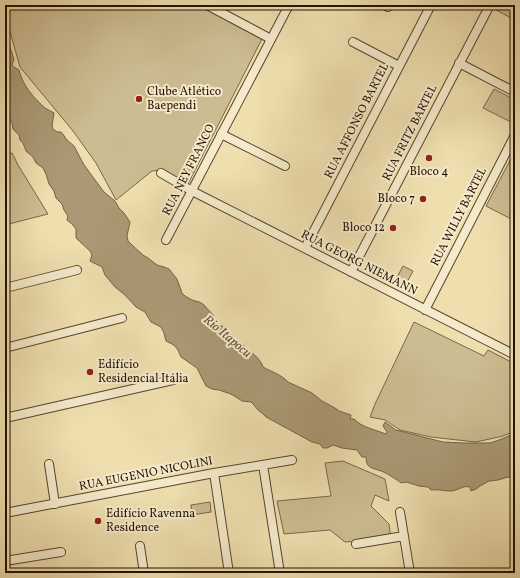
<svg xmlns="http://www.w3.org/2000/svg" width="520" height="578" font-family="Vollkorn,serif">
  <rect width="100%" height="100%" fill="#efdfaf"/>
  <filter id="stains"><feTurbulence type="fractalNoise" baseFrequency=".005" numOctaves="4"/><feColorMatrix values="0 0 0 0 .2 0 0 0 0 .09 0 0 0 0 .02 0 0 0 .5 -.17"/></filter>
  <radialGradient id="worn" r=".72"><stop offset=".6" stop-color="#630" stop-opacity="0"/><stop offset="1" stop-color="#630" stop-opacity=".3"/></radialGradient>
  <path fill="#ccbc91" stroke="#786748" d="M 5,5 L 200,5 L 261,37 L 262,39 L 188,184 L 161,170 L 152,171 L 116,200 L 96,163 L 73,131 L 20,67 L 5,14 Z
    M 497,5 L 515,5 L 515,20 L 494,9 Z
    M 494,89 L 515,100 L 515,119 L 513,123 L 483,108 Z
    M 515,151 L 515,221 L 486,206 Z
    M 5,152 L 6,154 L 12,153 L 18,165 L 48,214 L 5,225 Z
    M 403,266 L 413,271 L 405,286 L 395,281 Z
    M 414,322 L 484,356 L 488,350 L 515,364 L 515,431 L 503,436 L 476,442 L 431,437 L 400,430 L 385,420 L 370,417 L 375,404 Z
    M 343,461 L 385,479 L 389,501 L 375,495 L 371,506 L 389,524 L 391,539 L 345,542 L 330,530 L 284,534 L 277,501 L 331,496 L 325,463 Z
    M 210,502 L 211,512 L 192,515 L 191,505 Z"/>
  <path fill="#aa9974" stroke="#746346" d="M 5,33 L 14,59 L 12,65 L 14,67 L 19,70 C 23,86 33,97 45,108 C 48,110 51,111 54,113 L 52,126 L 53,129 L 57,132 L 61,132 L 62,133 L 67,140 L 74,146 L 83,163 L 87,169 L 104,192 L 115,201 L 119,208 L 124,213 L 130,222 L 127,236 L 128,241 L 132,245 L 143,255 L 148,258 L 157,265 L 164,267 L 169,269 L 177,279 L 182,293 L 185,296 L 192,300 L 199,302 L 203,304 L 214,316 L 213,320 C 217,327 222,325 228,328 C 229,331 229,334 231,337 C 234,341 239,341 242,344 C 248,349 262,360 263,367 C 272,372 282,375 288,382 L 312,393 L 322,401 L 335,408 L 339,411 L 351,415 L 351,416 L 350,419 L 354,419 C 361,427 376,430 386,434 L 387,432 L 383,426 L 385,422 L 396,430 L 443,442 L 464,443 L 490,443 L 499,440 L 504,438 L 515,433 L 515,479 L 514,479 L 508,477 L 498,480 L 489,481 L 480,486 L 476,489 L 471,491 L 470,487 C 462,485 458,491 451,491 C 444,491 438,489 431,490 L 428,487 L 419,486 L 406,482 L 401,483 C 399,481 385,472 381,471 C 373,468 366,469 366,457 L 362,457 L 357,450 L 342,448 L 333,445 L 327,448 L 323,448 L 320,444 L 312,442 L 266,417 L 263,414 L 258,410 L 254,405 L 251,402 L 242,401 L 236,397 L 231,394 L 219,390 L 212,389 L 206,386 L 197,368 L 181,357 L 178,350 L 174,345 L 166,341 L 164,333 L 161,327 L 151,322 L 145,312 L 136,307 L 125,295 L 115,287 L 105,275 L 102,267 L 90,261 L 92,255 L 90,251 L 76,238 L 76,229 L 72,224 L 67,220 L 68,216 L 64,210 L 62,204 L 56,198 L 54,191 L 49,184 L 46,174 L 43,168 L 36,163 L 33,157 L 26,151 L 23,143 L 20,140 L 19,135 L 13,129 L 12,123 L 8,115 L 5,111 Z"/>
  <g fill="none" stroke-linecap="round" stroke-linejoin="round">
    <defs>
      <path id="street" d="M 207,5 L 271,39
        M 384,5 L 388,7
        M 353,42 L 399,66
        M 459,63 L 515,92
        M 221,134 L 285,166
        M 161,173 L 192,191 L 515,355
        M 166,240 L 289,5
        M 305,248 L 431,5
        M 351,272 L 490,5
        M 5,288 L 77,270
        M 425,310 L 515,135
        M 5,348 L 122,318
        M 5,418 L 173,380
        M 49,464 L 55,504
        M 263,465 L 280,573
        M 214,473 L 229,573
        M 400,512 L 410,573
        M 5,513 L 214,473 L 292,460
        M 356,544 L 404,536
        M 140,546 L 144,573
        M 5,561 L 61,552"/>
    </defs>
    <use href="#street" stroke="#56452c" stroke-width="10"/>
    <use href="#street" stroke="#f5eacb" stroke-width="8"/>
  </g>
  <g fill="#8f2418" stroke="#f5eacb" stroke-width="1.5">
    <circle cx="139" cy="99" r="4"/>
    <circle cx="429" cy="158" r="4"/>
    <circle cx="423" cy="199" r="4"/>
    <circle cx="393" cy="228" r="4"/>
    <circle cx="90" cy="372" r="4"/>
    <circle cx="98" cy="521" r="4"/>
  </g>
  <g text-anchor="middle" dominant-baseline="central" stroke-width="4" stroke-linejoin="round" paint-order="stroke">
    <g font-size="12" fill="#231200" stroke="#f5eacb" text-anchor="start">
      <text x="147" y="92">Clube Atlético<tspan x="147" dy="14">Baependi</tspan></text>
      <text x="429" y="172" text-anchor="middle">Bloco 4</text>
      <text x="415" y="199" text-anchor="end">Bloco 7</text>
      <text x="385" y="228" text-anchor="end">Bloco 12</text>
      <text x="98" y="365">Edifício<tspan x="98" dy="14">Residencial Itália</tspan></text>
      <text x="106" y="514">Edifício Ravenna<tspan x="106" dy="14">Residence</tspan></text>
    </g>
    <g font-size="12" fill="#231200" stroke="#f5eacb">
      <text transform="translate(357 121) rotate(-63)">RUA AFFONSO BARTEL</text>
      <text transform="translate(410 133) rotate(-63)">RUA FRITZ BARTEL</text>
      <text transform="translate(189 170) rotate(-63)">RUA NEY FRANCO</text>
      <text transform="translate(459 217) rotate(-63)">RUA WILLY BARTEL</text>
      <text transform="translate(359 263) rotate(27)">RUA GEORG NIEMANN</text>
      <text transform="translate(146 474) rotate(-11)">RUA EUGENIO NICOLINI</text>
    </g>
    <g font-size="13" font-style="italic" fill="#604f34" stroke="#f5eacb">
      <text transform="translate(227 337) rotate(40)">Rio Itapocu</text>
    </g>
  </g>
  <rect width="520" height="578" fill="none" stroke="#efdfaf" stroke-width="20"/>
  <rect x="6" y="6" width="508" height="566" fill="none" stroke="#231200" stroke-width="2"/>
  <rect x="10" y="10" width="500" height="558" fill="none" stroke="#231200"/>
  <rect width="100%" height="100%" filter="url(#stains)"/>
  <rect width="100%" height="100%" fill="url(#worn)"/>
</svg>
